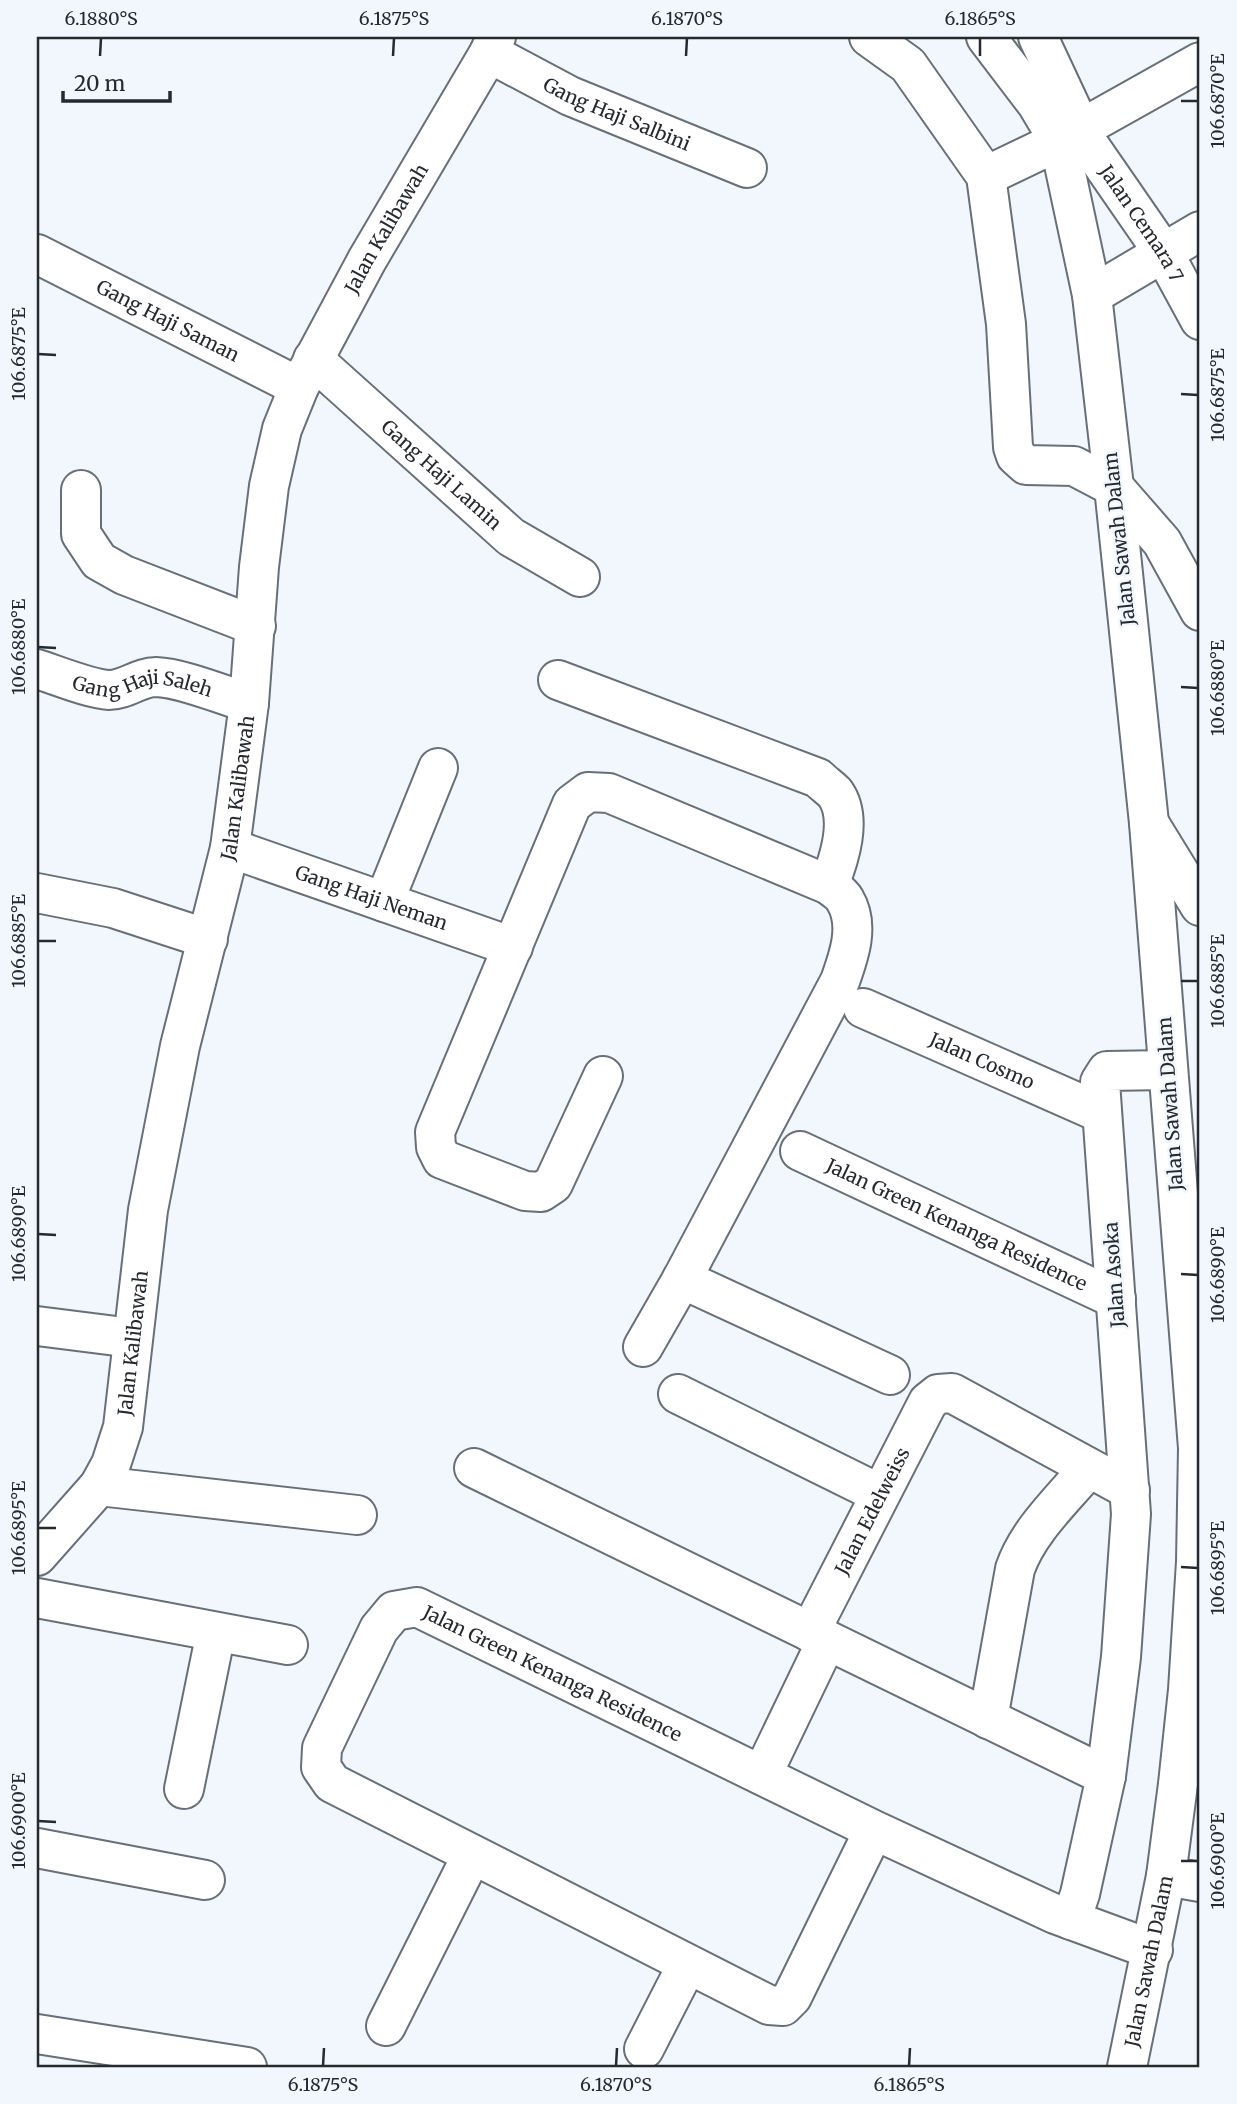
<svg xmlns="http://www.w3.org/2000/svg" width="1237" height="2104" font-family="Merriweather,serif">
  <rect width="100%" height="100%" fill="#f2f7fd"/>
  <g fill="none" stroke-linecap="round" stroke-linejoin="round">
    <defs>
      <g id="street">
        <path d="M 869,37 L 908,65 L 986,176 L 1006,324 L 1013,447 L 1016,456 L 1026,465 L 1074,466 L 1114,487 L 1162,542 L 1200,611"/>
        <path d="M 986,37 L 1037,104 L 1059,141 L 986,176"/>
        <path id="s1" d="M 1038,37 L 1087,142 L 1163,252 L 1200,320"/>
        <path id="s2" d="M 489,53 L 570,96 L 747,168"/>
        <path id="s3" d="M 37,254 L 299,387"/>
        <path d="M 1092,295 L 1200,231"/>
        <path id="s4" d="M 313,359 L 511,537 L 580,577"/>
        <path d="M 81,490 L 81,534 L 99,561 L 124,575 L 256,626"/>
        <path id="s5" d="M 37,669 C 56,675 90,689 109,690 C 126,690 139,677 156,677 C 182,678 223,695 249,703"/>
        <path d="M 558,680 L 818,778 C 823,783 830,788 835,793 C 853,818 839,860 829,885"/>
        <path d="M 1149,823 L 1200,906"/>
        <path id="s6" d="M 230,848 L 513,947"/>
        <path d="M 37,893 L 113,908 L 208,939"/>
        <path d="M 384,902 L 438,768"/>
        <path id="s7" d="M 863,1008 L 1101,1113"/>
        <path d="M 603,1076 L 553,1184 L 541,1192 L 525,1191 L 442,1159 L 436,1147 L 435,1132 L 572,804 L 588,792 L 609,793 L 829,885 C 834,889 842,894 845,900 C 860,925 849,956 840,981 L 682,1279 L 643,1347"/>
        <path id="s8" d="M 800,1151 L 1116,1299"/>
        <path d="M 682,1279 L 890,1375"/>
        <path d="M 37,1326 L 132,1338"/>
        <path d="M 678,1394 L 880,1494"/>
        <path d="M 474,1468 L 1106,1776"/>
        <path d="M 99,1486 L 357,1515"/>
        <path id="s9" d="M 37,1556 L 99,1486 L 111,1464 L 123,1427 L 148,1210 L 180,1046 L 230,848 L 249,703 L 259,567 L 269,486 L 282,429 L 299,387 L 367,260 L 489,53 L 496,37"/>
        <path d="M 37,1598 L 288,1645"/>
        <path id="s10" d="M 810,1632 L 928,1402 L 938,1394 L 952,1393 L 1130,1490"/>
        <path d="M 988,1719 L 1015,1569 C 1028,1531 1062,1500 1088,1469"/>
        <path d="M 762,1775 L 827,1640"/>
        <path d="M 184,1789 L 216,1632"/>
        <path id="s11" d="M 874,1830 L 792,1997 L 783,2006 L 769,2005 L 332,1783 L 321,1767 L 322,1748 L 379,1629 L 394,1611 L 417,1607 L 874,1830 L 1055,1914 L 1153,1950"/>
        <path d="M 37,1848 L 205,1880"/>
        <path d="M 1166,1876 L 1200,1882"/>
        <path d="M 1071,1920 L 1080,1894 L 1106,1776 L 1121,1657 L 1131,1514 L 1100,1082 L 1107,1071 L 1167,1070"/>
        <path d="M 386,2026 L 472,1855"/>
        <path d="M 37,2034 L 247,2067"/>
        <path d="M 644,2049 L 687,1965"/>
      </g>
      <g id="secondary">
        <path id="s12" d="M 1127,2067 L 1166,1876 L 1178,1784 L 1188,1690 L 1196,1562 L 1198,1448 L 1149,823 L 1114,487 L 1092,295 L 1059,141 L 1200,62"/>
      </g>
    </defs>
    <use href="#street" stroke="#686f78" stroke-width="42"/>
    <use href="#secondary" stroke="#686f78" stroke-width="42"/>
    <use href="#street" stroke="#fff" stroke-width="38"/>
    <use href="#secondary" stroke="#fff" stroke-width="38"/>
  </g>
  <path fill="none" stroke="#26292d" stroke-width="2.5" d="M 100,56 L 101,38M 393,56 L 394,38M 686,56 L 687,38M 980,56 L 980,38M 1181,101 L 1198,101M 38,354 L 56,355M 1181,394 L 1198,395M 38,647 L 56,648M 1181,687 L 1198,688M 38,941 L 56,941M 1181,981 L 1198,981M 38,1234 L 56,1235M 1181,1274 L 1198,1275M 38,1528 L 56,1528M 1181,1567 L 1198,1568M 38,1821 L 56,1822M 1181,1861 L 1198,1861M 323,2066 L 324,2048M 616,2066 L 617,2048M 909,2066 L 910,2048"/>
  <g text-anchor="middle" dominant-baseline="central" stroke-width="5" stroke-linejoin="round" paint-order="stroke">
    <g font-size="19" fill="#26292d" stroke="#f2f7fd">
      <text stroke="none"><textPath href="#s2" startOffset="142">Gang Haji Salbini</textPath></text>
      <text stroke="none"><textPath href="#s1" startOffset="214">Jalan Cemara 7</textPath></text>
      <text stroke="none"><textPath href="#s9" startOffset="1396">Jalan Kalibawah</textPath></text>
      <text stroke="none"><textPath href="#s3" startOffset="147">Gang Haji Saman</textPath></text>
      <text stroke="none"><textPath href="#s4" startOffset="173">Gang Haji Lamin</textPath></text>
      <text transform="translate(1119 539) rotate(-96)">Jalan Sawah Dalam</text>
      <text stroke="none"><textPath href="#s5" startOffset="110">Gang Haji Saleh</textPath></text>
      <text stroke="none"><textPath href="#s9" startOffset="808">Jalan Kalibawah</textPath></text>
      <text stroke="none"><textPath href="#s6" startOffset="150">Gang Haji Neman</textPath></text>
      <text stroke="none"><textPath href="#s7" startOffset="130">Jalan Cosmo</textPath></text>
      <text transform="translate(1170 1104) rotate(-94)">Jalan Sawah Dalam</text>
      <text stroke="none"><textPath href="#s8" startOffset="173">Jalan Green Kenanga Residence</textPath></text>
      <text transform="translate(1114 1275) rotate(-94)">Jalan Asoka</text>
      <text stroke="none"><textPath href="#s9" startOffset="242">Jalan Kalibawah</textPath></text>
      <text stroke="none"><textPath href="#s10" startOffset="136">Jalan Edelweiss</textPath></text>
      <text stroke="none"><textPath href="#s11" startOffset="1071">Jalan Green Kenanga Residence</textPath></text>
      <text stroke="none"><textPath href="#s12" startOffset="108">Jalan Sawah Dalam</textPath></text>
    </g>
  </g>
  <rect width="1237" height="2104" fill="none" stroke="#f2f7fd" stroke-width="77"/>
  <path d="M63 91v10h107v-10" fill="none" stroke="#26292d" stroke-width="3.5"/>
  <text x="74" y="91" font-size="21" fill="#26292d" stroke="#f2f7fd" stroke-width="5" paint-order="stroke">20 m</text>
  <rect x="38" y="38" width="1160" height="2028" fill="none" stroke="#26292d" stroke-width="2.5"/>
  <g font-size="18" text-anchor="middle" fill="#26292d">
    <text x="101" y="25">6.1880°S</text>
    <text x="394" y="25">6.1875°S</text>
    <text x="687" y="25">6.1870°S</text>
    <text x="980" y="25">6.1865°S</text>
    <text transform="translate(1218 101) rotate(-90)" y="6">106.6870°E</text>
    <text transform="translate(19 354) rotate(-90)" y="6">106.6875°E</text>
    <text transform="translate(1218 395) rotate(-90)" y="6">106.6875°E</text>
    <text transform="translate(19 647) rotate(-90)" y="6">106.6880°E</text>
    <text transform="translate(1218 688) rotate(-90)" y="6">106.6880°E</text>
    <text transform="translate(19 941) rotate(-90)" y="6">106.6885°E</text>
    <text transform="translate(1218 981) rotate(-90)" y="6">106.6885°E</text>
    <text transform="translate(19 1234) rotate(-90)" y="6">106.6890°E</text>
    <text transform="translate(1218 1275) rotate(-90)" y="6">106.6890°E</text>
    <text transform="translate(19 1528) rotate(-90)" y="6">106.6895°E</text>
    <text transform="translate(1218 1568) rotate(-90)" y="6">106.6895°E</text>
    <text transform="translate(19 1821) rotate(-90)" y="6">106.6900°E</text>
    <text transform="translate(1218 1861) rotate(-90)" y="6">106.6900°E</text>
    <text x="323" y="2091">6.1875°S</text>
    <text x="616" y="2091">6.1870°S</text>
    <text x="909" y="2091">6.1865°S</text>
  </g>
</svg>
